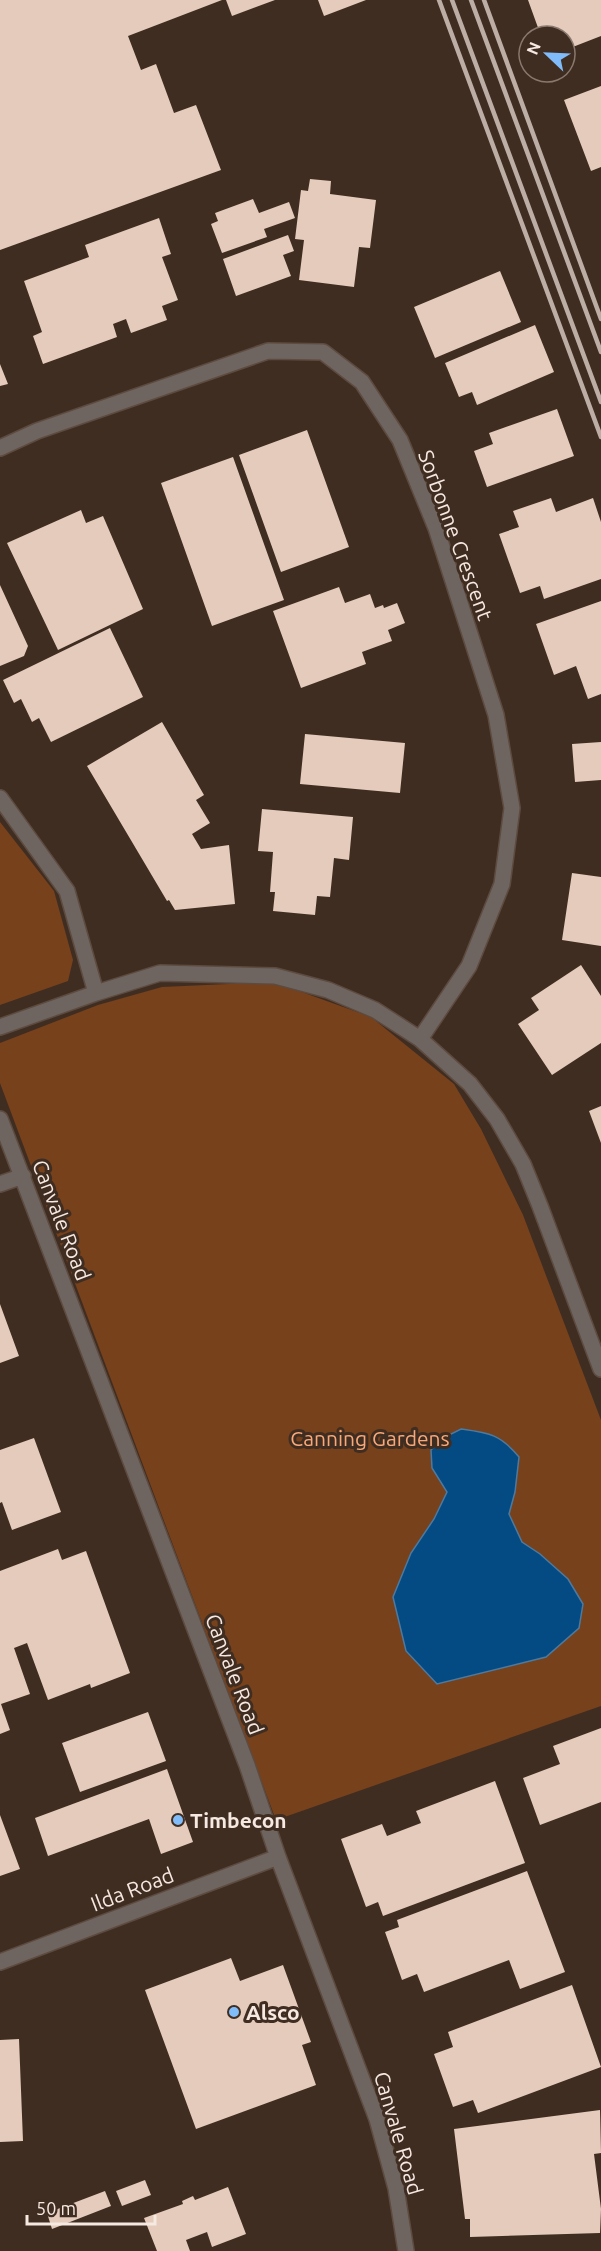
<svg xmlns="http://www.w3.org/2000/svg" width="601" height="2251" font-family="Ubuntu,sans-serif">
  <rect width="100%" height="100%" fill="#402d21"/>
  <path fill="#77411c" d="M 0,822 L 54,891 L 73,960 L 68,981 L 0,1005 Z
    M 274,982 L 371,1017 L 454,1084 L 481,1129 L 523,1215 L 601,1420 L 601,1706 L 276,1820 L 0,1083 L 0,1043 L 98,1005 L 162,987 Z"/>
  <path fill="#054b83" stroke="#4d7aa0" stroke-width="1.5" d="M 461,1429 C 489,1433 500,1434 519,1457 L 515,1492 L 509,1514 L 522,1542 L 540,1554 L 568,1579 L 583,1604 L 579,1628 L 546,1657 L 437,1684 L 406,1651 L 393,1597 L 411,1553 L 434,1519 L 447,1492 L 432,1468 L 431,1450 L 443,1438 Z"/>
  <path fill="#e4cbbc" d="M 0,0 L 222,0 L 128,36 L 141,70 L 156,64 L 174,113 L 196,105 L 221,170 L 0,250 Z
    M 226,0 L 275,0 L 232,16 Z
    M 318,0 L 366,0 L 324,16 Z
    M 528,0 L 601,0 L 601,36 L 565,50 L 565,36 L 541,36 Z
    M 601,86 L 601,167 L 591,171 L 564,100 Z
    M 310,179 L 331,181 L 330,194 L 376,200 L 370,248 L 359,247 L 354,287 L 299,280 L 304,240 L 295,239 L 301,190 L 308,191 Z
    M 253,199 L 259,213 L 289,202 L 295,218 L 264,229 L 267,237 L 222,253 L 211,224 L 218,221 L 215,213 Z
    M 159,218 L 171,254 L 162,257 L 178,300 L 162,306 L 167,320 L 131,333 L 126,319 L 113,324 L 117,337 L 43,364 L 33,336 L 42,332 L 24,281 L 89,257 L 85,245 Z
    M 288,235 L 294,251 L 283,255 L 291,276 L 236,296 L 223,259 Z
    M 500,271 L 521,322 L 435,358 L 414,307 Z
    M 535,325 L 554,372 L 477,405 L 472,392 L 459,397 L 445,363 Z
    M 0,364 L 8,384 L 0,386 Z
    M 557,409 L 574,456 L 487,487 L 474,451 L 493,444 L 489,433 Z
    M 307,430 L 349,547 L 281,572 L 239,455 Z
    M 233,457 L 284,600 L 212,626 L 161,483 Z
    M 551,498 L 556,512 L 593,498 L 601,522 L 601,579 L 544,599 L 540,586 L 520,593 L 499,534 L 519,527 L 513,511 Z
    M 81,510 L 86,523 L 103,516 L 143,609 L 58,650 L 7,543 Z
    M 0,585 L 28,646 L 24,656 L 0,666 Z
    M 339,587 L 345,603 L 370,594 L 375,608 L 383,605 L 384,608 L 397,603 L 405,623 L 388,630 L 392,641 L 362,652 L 366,664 L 301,688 L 273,611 Z
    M 601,601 L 601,694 L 588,699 L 576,666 L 554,675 L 536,624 Z
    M 110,628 L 143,697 L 51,742 L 39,718 L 32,722 L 21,699 L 14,703 L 3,680 Z
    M 162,722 L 204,795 L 196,800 L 210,823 L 192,834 L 201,849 L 229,845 L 235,904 L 175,910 L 169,900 L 167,901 L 87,766 Z
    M 305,734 L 405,743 L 400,793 L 300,784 Z
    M 601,742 L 601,780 L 575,782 L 572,744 Z
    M 262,809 L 353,817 L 349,860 L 334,858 L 330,897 L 317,896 L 315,915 L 273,911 L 275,892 L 270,892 L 273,852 L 258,851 Z
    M 572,873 L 601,877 L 601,946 L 562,940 Z
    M 581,965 L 601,996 L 601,1043 L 552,1075 L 518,1024 L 539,1010 L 531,998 Z
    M 601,1106 L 601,1143 L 589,1111 Z
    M 0,1304 L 19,1356 L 0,1363 Z
    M 34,1438 L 61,1512 L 12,1530 L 2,1502 L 0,1503 L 0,1450 Z
    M 58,1549 L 62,1560 L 86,1551 L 130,1673 L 91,1688 L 90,1684 L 48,1700 L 27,1643 L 14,1648 L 30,1694 L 1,1704 L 10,1730 L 0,1734 L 0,1571 Z
    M 148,1712 L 166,1761 L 80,1792 L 62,1743 Z
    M 601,1728 L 601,1802 L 540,1825 L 523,1778 L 560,1764 L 553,1746 Z
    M 167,1769 L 193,1842 L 161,1854 L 149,1819 L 48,1856 L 35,1818 Z
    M 495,1781 L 525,1863 L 383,1916 L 378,1902 L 366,1907 L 341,1839 L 382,1824 L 387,1836 L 421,1823 L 416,1811 Z
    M 0,1815 L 20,1869 L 0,1876 Z
    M 527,1871 L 565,1972 L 520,1989 L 509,1960 L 424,1992 L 417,1974 L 402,1980 L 385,1932 L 399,1927 L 397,1920 Z
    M 231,1958 L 240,1981 L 283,1965 L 311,2042 L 302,2045 L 316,2085 L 196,2129 L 145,1990 Z
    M 572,1985 L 601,2067 L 478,2113 L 473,2100 L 453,2107 L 434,2054 L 453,2047 L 448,2032 Z
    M 19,2039 L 23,2141 L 0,2142 L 0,2040 Z
    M 600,2110 L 601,2153 L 594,2154 L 601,2209 L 600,2233 L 470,2237 L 470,2219 L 465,2219 L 454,2129 Z
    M 145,2180 L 151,2195 L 122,2206 L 116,2191 Z
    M 228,2187 L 246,2234 L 212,2247 L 207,2232 L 186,2240 L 190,2251 L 157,2251 L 144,2218 L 183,2204 L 182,2201 L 193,2196 L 195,2200 Z
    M 105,2191 L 111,2206 L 52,2229 L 47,2213 Z"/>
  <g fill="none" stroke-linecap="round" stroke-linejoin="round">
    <defs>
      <path id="minor" d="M 0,448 L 37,431 L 268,351 L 323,352 L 362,382 L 400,440 L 436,528 L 496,715 L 512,808 L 502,884 L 469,966 L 420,1039
        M 0,798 L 67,891 L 96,993
        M 0,1027 L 96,993 L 160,973 L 275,976 L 328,990 L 375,1010 L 420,1039 L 470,1084 L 497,1119 L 523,1164 L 540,1206 L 601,1369
        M 0,1119 L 247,1765 L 278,1857 L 377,2119 L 396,2188 L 406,2251
        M 0,1184 L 23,1176
        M 0,1962 L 278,1857"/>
    </defs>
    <use href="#minor" stroke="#5d4b40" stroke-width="18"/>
    <use href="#minor" stroke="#6f6560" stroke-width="15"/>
    <path stroke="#bcada5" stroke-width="4.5" d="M 439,0 L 601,437
      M 452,0 L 601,402
      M 471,0 L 601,352
      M 484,0 L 601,319"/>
  </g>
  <g fill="#81bcfa" stroke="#402d21" stroke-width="2">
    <circle cx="178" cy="1820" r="6"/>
    <circle cx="234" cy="2012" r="6"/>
  </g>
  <g text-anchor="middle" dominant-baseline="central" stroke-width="6" stroke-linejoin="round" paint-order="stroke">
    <g font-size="21" fill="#f6e9e2" stroke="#402d21">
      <text transform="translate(456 535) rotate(70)">Sorbonne Crescent</text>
      <text transform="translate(62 1220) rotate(69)">Canvale Road</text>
      <text transform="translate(235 1674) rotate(69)">Canvale Road</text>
      <text transform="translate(132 1889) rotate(-21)">Ilda Road</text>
      <text transform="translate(399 2133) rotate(74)">Canvale Road</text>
    </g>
    <g font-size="21" fill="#f9a979" stroke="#402d21">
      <text x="370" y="1438">Canning Gardens</text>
    </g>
    <g font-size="21" font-weight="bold" fill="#f6e9e2" stroke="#402d21" text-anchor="start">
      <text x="190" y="1820">Timbecon</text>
      <text x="246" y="2012">Alsco</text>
    </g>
  </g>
  <g transform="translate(547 54) rotate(293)"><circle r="28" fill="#402d21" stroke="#89786e" stroke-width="1.5"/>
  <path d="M0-4.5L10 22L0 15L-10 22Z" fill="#81bcfa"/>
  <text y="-9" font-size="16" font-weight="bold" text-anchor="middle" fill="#f6e9e2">N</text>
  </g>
  <path d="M27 2215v9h128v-9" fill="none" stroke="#f6e9e2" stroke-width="3"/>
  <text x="36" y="2215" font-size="18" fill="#f6e9e2" stroke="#402d21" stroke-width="4.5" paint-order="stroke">50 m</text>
</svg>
